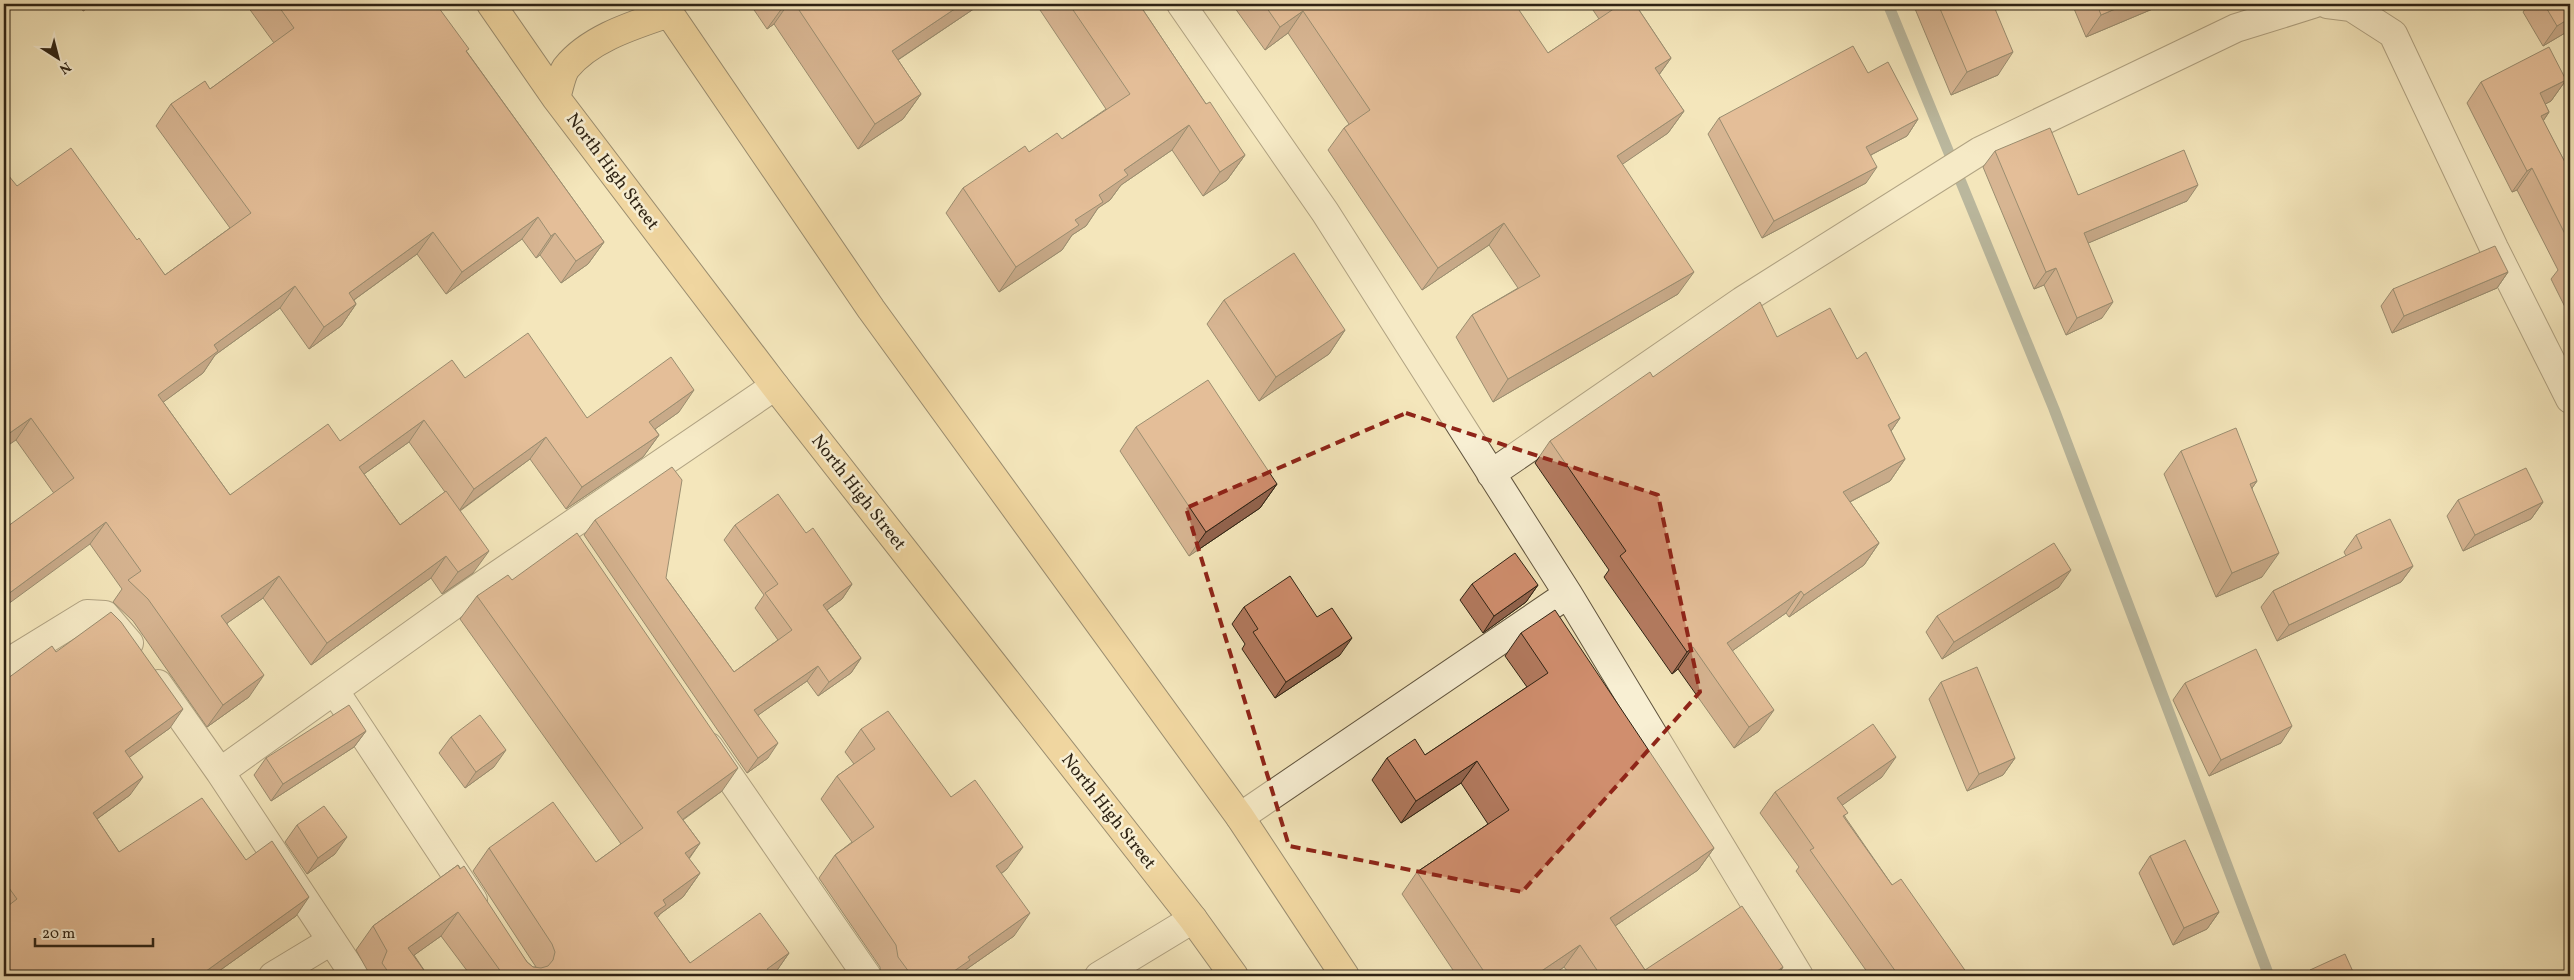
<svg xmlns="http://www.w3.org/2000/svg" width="2574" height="980" font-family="Vollkorn,serif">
  <rect width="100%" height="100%" fill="#f4e6bb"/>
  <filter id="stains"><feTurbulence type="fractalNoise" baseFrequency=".004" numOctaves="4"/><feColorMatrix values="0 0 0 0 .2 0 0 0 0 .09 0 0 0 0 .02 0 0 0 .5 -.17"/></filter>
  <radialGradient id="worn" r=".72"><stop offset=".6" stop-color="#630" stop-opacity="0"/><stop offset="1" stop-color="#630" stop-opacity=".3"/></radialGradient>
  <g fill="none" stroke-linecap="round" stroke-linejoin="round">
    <path stroke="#737f79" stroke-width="11" d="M 1888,4 L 2054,409 L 2269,976"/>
    <defs>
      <path id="minor" d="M 1181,4 L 1325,212 L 1568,594 L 1799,976
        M 2327,4 L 2351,7 L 2393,34 L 2494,248 L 2570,399
        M 1491,474 L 1742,301 L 1980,151 L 2236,28 L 2313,4
        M 4,665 L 87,614 L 105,615 L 129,643
        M 158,684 L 220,772 L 355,976
        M 342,702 L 473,900
        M 709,747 L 867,976
        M 220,772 L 452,606 L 775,386
        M 1240,817 L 1568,594
        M 273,976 L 331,941
        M 1099,976 L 1193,919"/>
      <path id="trunk" d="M 491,4 L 556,98 L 775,386 L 1193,919 L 1234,976
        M 663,4 L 871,309 L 1240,817 L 1345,976
        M 556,98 C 559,89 561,75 566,68 C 590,38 634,25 669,13"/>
    </defs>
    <use href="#minor" stroke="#60543e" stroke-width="30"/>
    <use href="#trunk" stroke="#2e2314" stroke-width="30"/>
    <use href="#minor" stroke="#f8efd3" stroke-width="28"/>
    <use href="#trunk" stroke="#eac37e" stroke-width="28"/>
  </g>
  <path fill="#b37a5f" stroke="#2e2314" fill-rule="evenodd" d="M 78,4 L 94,4 L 83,11 Z
    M 250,4 L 436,4 L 467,52 L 604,242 L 588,264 L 561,283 L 540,255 L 536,258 L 522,239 L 446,294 L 417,254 L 354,300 L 356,304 L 341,326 L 309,349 L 280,308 L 215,355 L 203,373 L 163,402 L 230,495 L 340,441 L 465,378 L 587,418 L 679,412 L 655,429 L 659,435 L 643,457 L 566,509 L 530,459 L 460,511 L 473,573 L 442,594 L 431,578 L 311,665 L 263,598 L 227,623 L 249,697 L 207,727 L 133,621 L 113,602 L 122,589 L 16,440 L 17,186 L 137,240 L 165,275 L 230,228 L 156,126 L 171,104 L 210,89 L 274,43 L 248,7 ZM 409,442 L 445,492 L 400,525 L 364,474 Z
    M 750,4 L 981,4 L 898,60 L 921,94 L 903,119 L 858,149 L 774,24 L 767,29 Z
    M 1036,4 L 1139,4 L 1206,104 L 1245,155 L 1227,180 L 1203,196 L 1172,150 L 1121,185 L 1110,200 L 1098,208 L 1086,226 L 1072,235 L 1062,250 L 999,292 L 946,213 L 963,188 L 1029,152 L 1062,139 L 1106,109 Z
    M 1232,4 L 1356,4 L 1359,7 L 1548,53 L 1599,19 L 1589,4 L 1636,4 L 1635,4 L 1671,58 L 1659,75 L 1684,111 L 1668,133 L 1622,164 L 1678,294 L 1493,402 L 1456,337 L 1472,315 L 1518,288 L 1489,245 L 1422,290 L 1328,150 L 1344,128 L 1349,124 L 1288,33 L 1265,50 Z
    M 1913,4 L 1993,4 L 1998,75 L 1951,95 Z
    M 2072,4 L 2163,4 L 2162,5 L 2086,37 Z
    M 2529,4 L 2570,4 L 2570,30 L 2543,46 L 2523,12 Z
    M 1868,73 L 1918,119 L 1907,136 L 1871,155 L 1866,183 L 1762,238 L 1708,134 L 1719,118 Z
    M 2566,80 L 2551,101 L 2545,104 L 2549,112 L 2543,121 L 2570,172 L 2570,317 L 2551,279 L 2558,270 L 2517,190 L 2512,192 L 2467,103 L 2481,82 Z
    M 1995,151 L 2078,195 L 2187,201 L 2088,243 L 2102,318 L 2066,335 L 2044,285 L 2034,289 L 1983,167 Z
    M 2508,272 L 2497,288 L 2392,333 L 2381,306 L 2393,289 Z
    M 1224,300 L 1345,330 L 1329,354 L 1259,401 L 1207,324 Z
    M 1777,337 L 1857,359 L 1900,418 L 1891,431 L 1905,459 L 1890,481 L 1850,502 L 1879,543 L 1864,565 L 1789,617 L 1786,613 L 1732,651 L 1759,731 L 1734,748 L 1678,669 L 1672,674 L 1604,577 L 1609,570 L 1535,463 L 1550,441 L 1653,377 Z
    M 1136,427 L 1277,484 L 1260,508 L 1189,556 L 1120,451 Z
    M 2181,451 L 2257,481 L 2252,488 L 2262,577 L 2216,597 L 2164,474 Z
    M 2458,500 L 2543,502 L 2531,519 L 2463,551 L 2447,516 Z
    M 595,520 L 666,578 L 734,672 L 778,640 L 755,608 L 764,595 L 724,540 L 735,525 L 806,533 L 852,584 L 842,599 L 827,610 L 861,658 L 851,673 L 818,696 L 807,681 L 758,715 L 768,758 L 747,773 L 584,535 Z
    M 2356,535 L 2413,566 L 2401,582 L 2277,641 L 2261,607 L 2273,591 L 2346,556 L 2344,552 Z
    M 512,580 L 722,791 L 683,820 L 700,843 L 689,859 L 700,873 L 683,897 L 660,914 L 657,918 L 690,963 L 789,953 L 773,976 L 471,976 L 441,936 L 414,955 L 428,976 L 370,976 L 370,975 L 356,950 L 373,926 L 458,865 L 527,962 L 533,967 L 536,967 L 473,871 L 489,848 L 596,862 L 621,844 L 460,619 L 477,596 Z
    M 1472,584 L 1538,585 L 1526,602 L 1483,633 L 1460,600 Z
    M 2059,587 L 1942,659 L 1926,632 L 1937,616 Z
    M 1244,607 L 1340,655 L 1275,698 L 1242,649 L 1245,644 L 1232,624 Z
    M 1521,633 L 1714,848 L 1698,870 L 1615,926 L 1645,970 L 1783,967 L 1777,976 L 1571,976 L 1564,967 L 1551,976 L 1457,976 L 1402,894 L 1417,872 L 1488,824 L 1461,783 L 1401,823 L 1372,780 L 1387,758 L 1425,755 L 1527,687 L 1505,656 Z
    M 56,652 L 170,728 L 129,757 L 130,795 L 97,819 L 119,852 L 246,860 L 296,916 L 212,976 L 4,976 L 4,681 Z
    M 1941,682 L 2015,758 L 2003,775 L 1967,791 L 1929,699 Z
    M 2185,683 L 2281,743 L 2209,776 L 2173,700 Z
    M 861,729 L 951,797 L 1007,869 L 1001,874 L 1014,936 L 961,973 L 958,976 L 881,976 L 880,967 L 819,878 L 835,855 L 852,842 L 821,799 L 837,776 L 854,764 L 845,752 Z
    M 366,731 L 354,747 L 271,801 L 254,775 L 266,758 Z
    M 451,737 L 494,767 L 465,788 L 439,753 Z
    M 1882,777 L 1842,805 L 1845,817 L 1892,885 L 1969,976 L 1870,976 L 1796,871 L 1799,867 L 1760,813 L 1775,792 Z
    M 297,825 L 335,854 L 307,874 L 285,842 Z
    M 2150,856 L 2219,912 L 2207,929 L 2173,945 L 2139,873 Z
    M 2310,970 L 2355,976 L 2306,976 Z"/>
  <path fill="#92634d" stroke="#2e2314" d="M 89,4 L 94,4 L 83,11 Z
    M 785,4 L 788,4 L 774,24 L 767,29 Z
    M 962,4 L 981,4 L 875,75 L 892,51 Z
    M 2127,4 L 2163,4 L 2162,5 L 2086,37 L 2101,15 Z
    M 1303,11 L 1288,33 L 1265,50 L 1280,27 Z
    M 2570,18 L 2570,30 L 2543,46 L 2557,26 Z
    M 2013,52 L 1998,75 L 1951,95 L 1967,72 Z
    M 1671,58 L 1655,80 L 1655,68 Z
    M 2566,80 L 2551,101 L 2525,115 L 2540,93 Z
    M 921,94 L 903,119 L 858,149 L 875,124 Z
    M 1684,111 L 1668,133 L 1601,179 L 1617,156 Z
    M 2549,112 L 2535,133 L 2541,116 Z
    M 1918,119 L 1907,136 L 1855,163 L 1866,147 Z
    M 1189,125 L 1172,150 L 1121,185 L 1110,200 L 1098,208 L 1086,226 L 1072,235 L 1062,250 L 999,292 L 1016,267 L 1075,220 L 1099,195 L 1124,170 Z
    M 1245,155 L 1227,180 L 1203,196 L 1220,172 Z
    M 1877,167 L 1866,183 L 1762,238 L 1774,221 Z
    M 2532,168 L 2517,190 L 2512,192 L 2527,171 Z
    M 2198,185 L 2187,201 L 2072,250 L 2084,233 Z
    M 538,217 L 522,239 L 446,294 L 462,272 Z
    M 1504,223 L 1489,245 L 1422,290 L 1438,268 Z
    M 433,232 L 417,254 L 333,315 L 349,293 Z
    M 555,233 L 540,255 L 536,258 L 551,236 Z
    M 604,242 L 588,264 L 561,283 L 576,261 Z
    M 2056,268 L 2044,285 L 2034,289 L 2046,272 Z
    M 1694,272 L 1678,294 L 1493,402 L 1508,379 Z
    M 2508,272 L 2497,288 L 2392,333 L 2404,316 Z
    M 295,286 L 280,308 L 215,355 L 203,373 L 143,417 L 158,395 L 214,345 Z
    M 2113,302 L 2102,318 L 2066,335 L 2077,318 Z
    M 356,304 L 341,326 L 309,349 L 324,327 Z
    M 1345,330 L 1329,354 L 1259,401 L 1276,377 Z
    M 694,390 L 679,412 L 634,444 L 649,422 Z
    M 31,418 L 16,440 L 4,448 L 4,437 Z
    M 1900,418 L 1885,440 L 1888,425 Z
    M 424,420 L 409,442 L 343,489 L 359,467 Z
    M 659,435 L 643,457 L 566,509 L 582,487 Z
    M 546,437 L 530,459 L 459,511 L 474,489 Z
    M 1905,459 L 1890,481 L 1828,513 L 1843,492 Z
    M 2257,481 L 2241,504 L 2250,484 Z
    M 1277,484 L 1260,508 L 1189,556 L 1206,532 Z
    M 2543,502 L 2531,519 L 2463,551 L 2475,535 Z
    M 106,522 L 90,544 L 4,607 L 4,597 Z
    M 1879,543 L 1864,565 L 1789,617 L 1804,595 Z
    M 489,551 L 473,573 L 442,594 L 458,572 Z
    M 2279,553 L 2262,577 L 2216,597 L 2232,573 Z
    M 446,556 L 431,578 L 311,665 L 327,643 Z
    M 2413,566 L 2401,582 L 2277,641 L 2289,625 Z
    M 2071,570 L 2059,587 L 1942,659 L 1954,642 Z
    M 279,576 L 263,598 L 206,638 L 221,616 Z
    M 852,584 L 842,599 L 813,620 L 823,605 Z
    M 1538,585 L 1526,602 L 1483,633 L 1494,616 Z
    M 1801,591 L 1786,613 L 1712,665 L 1727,643 Z
    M 1352,638 L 1340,655 L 1275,698 L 1286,682 Z
    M 1693,647 L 1678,669 L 1672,674 L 1687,652 Z
    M 861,658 L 851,673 L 818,696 L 829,682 Z
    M 818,666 L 807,681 L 744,725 L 754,710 Z
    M 264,675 L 249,697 L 207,727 L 223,705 Z
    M 183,709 L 170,728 L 112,770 L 125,751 Z
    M 1774,710 L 1759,731 L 1734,748 L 1749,727 Z
    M 2292,726 L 2281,743 L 2209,776 L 2221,760 Z
    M 366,731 L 354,747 L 271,801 L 283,784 Z
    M 778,743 L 768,758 L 747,773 L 758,758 Z
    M 506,750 L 494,767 L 465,788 L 476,772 Z
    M 1896,757 L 1882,777 L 1823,819 L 1837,798 Z
    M 2015,758 L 2003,775 L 1967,791 L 1979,774 Z
    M 1477,761 L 1461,783 L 1401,823 L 1416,801 Z
    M 738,768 L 722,791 L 661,835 L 677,812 Z
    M 143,777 L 130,795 L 80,831 L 93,813 Z
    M 347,837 L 335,854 L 307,874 L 318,858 Z
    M 700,843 L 683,866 L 685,853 Z
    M 1023,847 L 1007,869 L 980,889 L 996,866 Z
    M 1714,848 L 1698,870 L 1594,940 L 1610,918 Z
    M 700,873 L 683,897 L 660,914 L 650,928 L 638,937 L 663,900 Z
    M 309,897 L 296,916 L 212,976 L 201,976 L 202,974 Z
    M 458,912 L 441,936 L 392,971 L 408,948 Z
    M 2219,912 L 2207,929 L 2173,945 L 2184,928 Z
    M 1030,913 L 1014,936 L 961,973 L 958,976 L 947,976 L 968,957 Z
    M 1580,945 L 1564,967 L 1551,976 L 1534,976 Z
    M 789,953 L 773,976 L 762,976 L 767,969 Z
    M 1783,967 L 1777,976 L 1770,976 Z"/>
  <path fill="#d08e6e" stroke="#2e2314" d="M 277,4 L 436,4 L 469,49 L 466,51 L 604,242 L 576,261 L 555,233 L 551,236 L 538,217 L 462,272 L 433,232 L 349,293 L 356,304 L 324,327 L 295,286 L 214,345 L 218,351 L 158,395 L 230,495 L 328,424 L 340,441 L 452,360 L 465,378 L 528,333 L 587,418 L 671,357 L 694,390 L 649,422 L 659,435 L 582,487 L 546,437 L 474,489 L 424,420 L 359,467 L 400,525 L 446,491 L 489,551 L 458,572 L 446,556 L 327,643 L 279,576 L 221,616 L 264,675 L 223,705 L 148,599 L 128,580 L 141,571 L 106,522 L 4,597 L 4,529 L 74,478 L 31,418 L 4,437 L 4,170 L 17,186 L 71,148 L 137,240 L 139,238 L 165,275 L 251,213 L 171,104 L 205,81 L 210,89 L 294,28 Z
    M 795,4 L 962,4 L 892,51 L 921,94 L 875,124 Z
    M 1069,4 L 1139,4 L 1206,104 L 1210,102 L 1245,155 L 1220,172 L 1189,125 L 1124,170 L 1128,175 L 1099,195 L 1103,202 L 1075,220 L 1079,225 L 1016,267 L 963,188 L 1025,146 L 1029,152 L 1057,133 L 1062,139 L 1130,94 Z
    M 1264,4 L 1356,4 L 1359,7 L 1364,4 L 1515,4 L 1548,53 L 1621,4 L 1635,4 L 1671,58 L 1655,68 L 1684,111 L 1617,156 L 1694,272 L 1508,379 L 1472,315 L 1540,276 L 1504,223 L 1438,268 L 1344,128 L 1370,110 L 1303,11 L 1280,27 Z
    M 1938,4 L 1993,4 L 2013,52 L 1967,72 Z
    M 2097,4 L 2127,4 L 2101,15 Z
    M 2544,4 L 2570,4 L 2570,18 L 2557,26 Z
    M 1853,46 L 1868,73 L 1888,62 L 1918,119 L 1866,147 L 1877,167 L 1774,221 L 1719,118 Z
    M 2549,47 L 2566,80 L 2540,93 L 2549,112 L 2541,116 L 2570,172 L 2570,244 L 2532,168 L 2527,171 L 2481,82 Z
    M 2050,128 L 2078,195 L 2184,150 L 2198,185 L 2084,233 L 2113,302 L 2077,318 L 2056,268 L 2046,272 L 1995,151 Z
    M 2495,246 L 2508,272 L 2404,316 L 2393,289 Z
    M 1294,253 L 1345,330 L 1276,377 L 1224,300 Z
    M 2570,255 L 2570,266 L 2566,257 Z
    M 1760,302 L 1777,337 L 1830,308 L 1857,359 L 1866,352 L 1900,418 L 1888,425 L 1905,459 L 1843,492 L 1879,543 L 1804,595 L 1801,591 L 1727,643 L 1774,710 L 1749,727 L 1693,647 L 1687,652 L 1620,556 L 1626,551 L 1550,441 L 1650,372 L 1653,377 Z
    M 1208,380 L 1277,484 L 1206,532 L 1136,427 Z
    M 2236,428 L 2257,481 L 2250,484 L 2279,553 L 2232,573 L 2181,451 Z
    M 672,467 L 682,480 L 666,578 L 734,672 L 792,630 L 765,593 L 778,584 L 735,525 L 778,494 L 806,533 L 813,528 L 852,584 L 823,605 L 861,658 L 829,682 L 818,666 L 754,710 L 778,743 L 758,758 L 595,520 Z
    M 2526,468 L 2543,502 L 2475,535 L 2458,500 Z
    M 2390,519 L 2413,566 L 2289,625 L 2273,591 L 2362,548 L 2356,535 Z
    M 577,533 L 738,768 L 677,812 L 700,843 L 685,853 L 700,873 L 663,900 L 666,905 L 654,913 L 690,963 L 760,913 L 789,953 L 767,969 L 772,976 L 504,976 L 458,912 L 408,948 L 428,976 L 391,976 L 382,963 L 387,951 L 373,926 L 458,865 L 460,869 L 464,866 L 527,962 L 533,967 L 541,968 L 548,966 L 553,960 L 555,952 L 552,944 L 489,848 L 553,802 L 596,862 L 643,828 L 477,596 L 508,575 L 512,580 Z
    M 2054,543 L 2071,570 L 1954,642 L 1937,616 Z
    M 1515,553 L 1538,585 L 1494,616 L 1472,584 Z
    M 1290,576 L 1317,617 L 1332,608 L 1352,638 L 1286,682 L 1253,632 L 1258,629 L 1244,607 Z
    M 1555,610 L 1714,848 L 1610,918 L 1645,970 L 1742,906 L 1783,967 L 1770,976 L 1601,976 L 1580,945 L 1534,976 L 1487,976 L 1417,872 L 1509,810 L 1477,761 L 1416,801 L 1387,758 L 1415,739 L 1425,755 L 1548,673 L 1521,633 Z
    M 111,612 L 121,622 L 183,709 L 125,751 L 143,777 L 93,813 L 119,852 L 202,798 L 246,860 L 272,841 L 309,897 L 202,974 L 204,976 L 4,976 L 4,909 L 17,899 L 4,881 L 4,681 L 52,646 L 56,652 Z
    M 2256,649 L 2292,726 L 2221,760 L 2185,683 Z
    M 1977,667 L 2015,758 L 1979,774 L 1941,682 Z
    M 349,705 L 366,731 L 283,784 L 266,758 Z
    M 888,711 L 951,797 L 975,780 L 1023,847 L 996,866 L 1030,913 L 968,957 L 970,960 L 947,976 L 912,976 L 898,957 L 896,945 L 835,855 L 874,827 L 837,776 L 875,749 L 861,729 Z
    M 480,715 L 506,750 L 476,772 L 451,737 Z
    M 1873,724 L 1896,757 L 1837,798 L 1848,813 L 1843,816 L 1892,885 L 1901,879 L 1969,976 L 1890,976 L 1896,972 L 1810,850 L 1814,848 L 1775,792 Z
    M 324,806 L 347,837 L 318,858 L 297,825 Z
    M 2185,840 L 2219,912 L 2184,928 L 2150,856 Z
    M 2345,954 L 2355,976 L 2313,976 L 2310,970 Z"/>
  <path d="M0 0H2574V980H0ZM 1406,413 L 1658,495 L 1700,692 L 1522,892 L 1289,846 L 1186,508 Z" fill="#f4e6bb" fill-opacity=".55" fill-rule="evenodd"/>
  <path fill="none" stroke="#8f2418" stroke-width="4" stroke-dasharray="10 6" stroke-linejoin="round" d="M 1406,413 L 1658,495 L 1700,692 L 1522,892 L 1289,846 L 1186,508 Z"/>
  <g text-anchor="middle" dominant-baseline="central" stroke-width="5" stroke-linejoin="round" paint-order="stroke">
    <g font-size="18" fill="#2e2314" stroke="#f8efd3">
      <text transform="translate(612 172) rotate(53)">North High Street</text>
      <text transform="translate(858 493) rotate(52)">North High Street</text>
      <text transform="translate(1108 812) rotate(52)">North High Street</text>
    </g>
  </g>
  <rect width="2574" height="980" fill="none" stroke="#f4e6bb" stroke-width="20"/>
  <rect x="5" y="5" width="2564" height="970" fill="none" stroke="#2e2314" stroke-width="2.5"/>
  <rect x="10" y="10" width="2554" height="960" fill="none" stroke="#2e2314"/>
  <g transform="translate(58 58) rotate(144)" stroke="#f8efd3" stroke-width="4" paint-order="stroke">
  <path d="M0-4L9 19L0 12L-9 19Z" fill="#2e2314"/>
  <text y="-8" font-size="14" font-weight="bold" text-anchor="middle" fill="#2e2314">N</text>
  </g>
  <path d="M35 938v8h118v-8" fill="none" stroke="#2e2314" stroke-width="2.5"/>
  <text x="42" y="938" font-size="15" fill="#2e2314" stroke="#f8efd3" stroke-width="4" paint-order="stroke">20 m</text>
  <rect width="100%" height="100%" filter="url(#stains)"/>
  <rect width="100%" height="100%" fill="url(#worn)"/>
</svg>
